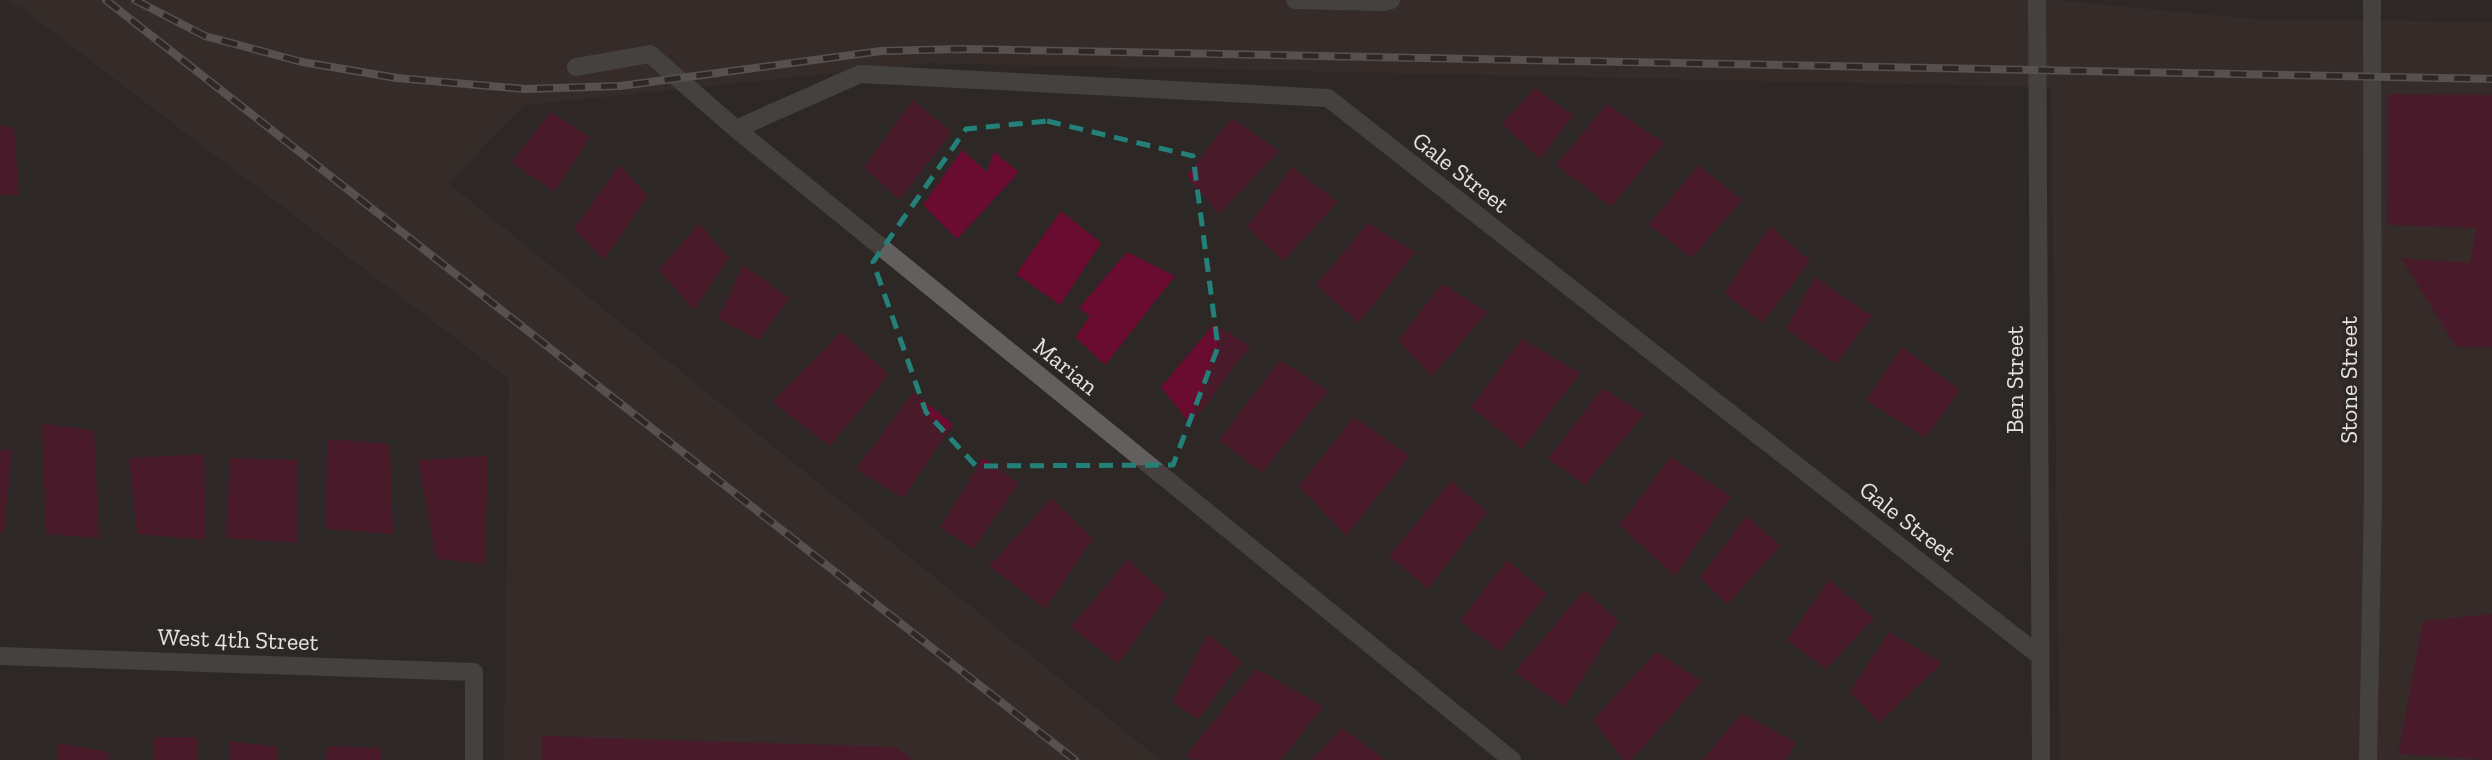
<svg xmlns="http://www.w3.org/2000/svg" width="2492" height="760" font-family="'Zilla Slab',serif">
  <rect width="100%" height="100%" fill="#2d2826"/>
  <path fill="#3e322f" d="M 6,0 L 2053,0 L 2255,19 L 2492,22 L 2492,760 L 2060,760 L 2051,87 L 930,63 L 525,105 L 448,183 L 1160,760 L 504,760 L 509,379 L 23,9 Z"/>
  <path fill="#6a0b30" d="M 1535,88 L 1573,115 L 1540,159 L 1502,124 Z
    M 2388,94 L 2492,95 L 2492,347 L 2456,347 L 2401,258 L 2470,263 L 2476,228 L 2387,225 Z
    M 913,100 L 952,132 L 899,200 L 864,167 Z
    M 1607,104 L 1664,143 L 1611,207 L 1556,165 Z
    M 551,112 L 590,137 L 554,192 L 511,162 Z
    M 1232,118 L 1279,151 L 1219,214 L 1187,175 Z
    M 0,126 L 14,127 L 19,195 L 0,195 Z
    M 962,150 L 987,172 L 994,152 L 1019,172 L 957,239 L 923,205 Z
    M 619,165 L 648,196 L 604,259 L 574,229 Z
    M 1698,165 L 1742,200 L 1692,258 L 1649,225 Z
    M 1292,167 L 1338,202 L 1283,261 L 1247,227 Z
    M 1061,211 L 1101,243 L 1060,305 L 1016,274 Z
    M 699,223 L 729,258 L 694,310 L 659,270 Z
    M 1368,223 L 1415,252 L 1359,323 L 1316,285 Z
    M 1770,226 L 1810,261 L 1762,323 L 1724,293 Z
    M 1127,252 L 1175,276 L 1105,365 L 1075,337 L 1090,316 L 1079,308 Z
    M 743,265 L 789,298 L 759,340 L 718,319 Z
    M 1815,277 L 1872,316 L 1836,364 L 1786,329 Z
    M 1442,284 L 1488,312 L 1432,376 L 1398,340 Z
    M 1214,324 L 1250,346 L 1191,425 L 1161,387 Z
    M 841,332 L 889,374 L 830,446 L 772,402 Z
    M 1522,339 L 1580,373 L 1522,449 L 1471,407 Z
    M 1902,347 L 1960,390 L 1925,438 L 1866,400 Z
    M 1280,360 L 1328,391 L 1262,473 L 1219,440 Z
    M 1602,388 L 1644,414 L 1585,485 L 1548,459 Z
    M 913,392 L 953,424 L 903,498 L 856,469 Z
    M 1354,417 L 1410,456 L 1346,536 L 1299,486 Z
    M 42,424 L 94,430 L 99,538 L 46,534 Z
    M 327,439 L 390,444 L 393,534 L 326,529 Z
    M 12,449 L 4,533 L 0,533 L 0,450 Z
    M 204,454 L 206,540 L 137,534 L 129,458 Z
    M 488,456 L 485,564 L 436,559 L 418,460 Z
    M 1671,457 L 1731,496 L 1675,576 L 1619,525 Z
    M 230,458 L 297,460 L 297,543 L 226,538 Z
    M 983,458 L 1019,483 L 974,549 L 940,528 Z
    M 1451,481 L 1487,512 L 1428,589 L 1389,556 Z
    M 1052,498 L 1093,539 L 1045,609 L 989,566 Z
    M 1746,516 L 1781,546 L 1727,604 L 1700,578 Z
    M 1128,559 L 1167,596 L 1118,664 L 1071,627 Z
    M 1507,560 L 1547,594 L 1500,652 L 1460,621 Z
    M 1829,580 L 1874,618 L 1826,669 L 1787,640 Z
    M 1584,590 L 1619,621 L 1564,707 L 1515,672 Z
    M 2492,614 L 2492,760 L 2398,754 L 2423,621 Z
    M 1889,632 L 1942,663 L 1879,723 L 1850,692 Z
    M 1208,634 L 1242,662 L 1198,719 L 1172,702 Z
    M 1656,652 L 1702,681 L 1631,760 L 1623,760 L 1593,720 Z
    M 1256,669 L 1323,706 L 1281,760 L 1193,760 L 1186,756 Z
    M 1742,713 L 1796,743 L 1786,760 L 1702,760 Z
    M 1342,728 L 1386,760 L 1311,760 Z
    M 542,736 L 896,747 L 912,760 L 542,760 Z
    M 153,737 L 198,737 L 198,760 L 154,760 Z
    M 230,741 L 277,747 L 277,760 L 230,760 Z
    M 57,743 L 109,752 L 108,760 L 58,760 Z
    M 327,746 L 381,748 L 382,760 L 326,760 Z"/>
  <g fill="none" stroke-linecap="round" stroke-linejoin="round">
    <path stroke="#62605e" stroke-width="18" d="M 1295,0 L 1383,2 L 1391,0
      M 2037,0 L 2041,760
      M 576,67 L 650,54 L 736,129 L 1512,760
      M 736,129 L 860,74 L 1328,98 L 2040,656
      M 0,656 L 474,672 L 474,760
      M 2368,760 L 2373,497 L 2372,0"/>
    <defs>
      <path id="rail" d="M 106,0 L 1075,760
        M 135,0 L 205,36 L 302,62 L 397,78 L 525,89 L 620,86 L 881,51 L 961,49 L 2492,79"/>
    </defs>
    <use href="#rail" stroke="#878281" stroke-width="8"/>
    <use href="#rail" stroke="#2d2826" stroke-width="5" stroke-dasharray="16" stroke-linecap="butt"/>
  </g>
  <path d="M0 0H2492V760H0ZM 1047,121 L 1193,156 L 1218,347 L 1173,465 L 976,466 L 926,412 L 873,262 L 966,129 Z" fill="#2d2826" fill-opacity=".55" fill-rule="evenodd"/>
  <path fill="none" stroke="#24817a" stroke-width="5" stroke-dasharray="14 9" stroke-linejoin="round" d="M 1047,121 L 1193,156 L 1218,347 L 1173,465 L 976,466 L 926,412 L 873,262 L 966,129 Z"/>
  <g text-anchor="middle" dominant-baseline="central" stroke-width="7" stroke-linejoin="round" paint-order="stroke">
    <g font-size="24" fill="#e6e2e1" stroke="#2d2826">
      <text transform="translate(1461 172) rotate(38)">Gale Street</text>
      <text transform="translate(1066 366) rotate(39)">Marian</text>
      <text transform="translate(2014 380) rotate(-90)">Ben Street</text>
      <text transform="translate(2348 380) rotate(-90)">Stone Street</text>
      <text transform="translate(1908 521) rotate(38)">Gale Street</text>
      <text transform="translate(238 639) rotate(2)">West 4th Street</text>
    </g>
  </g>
</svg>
